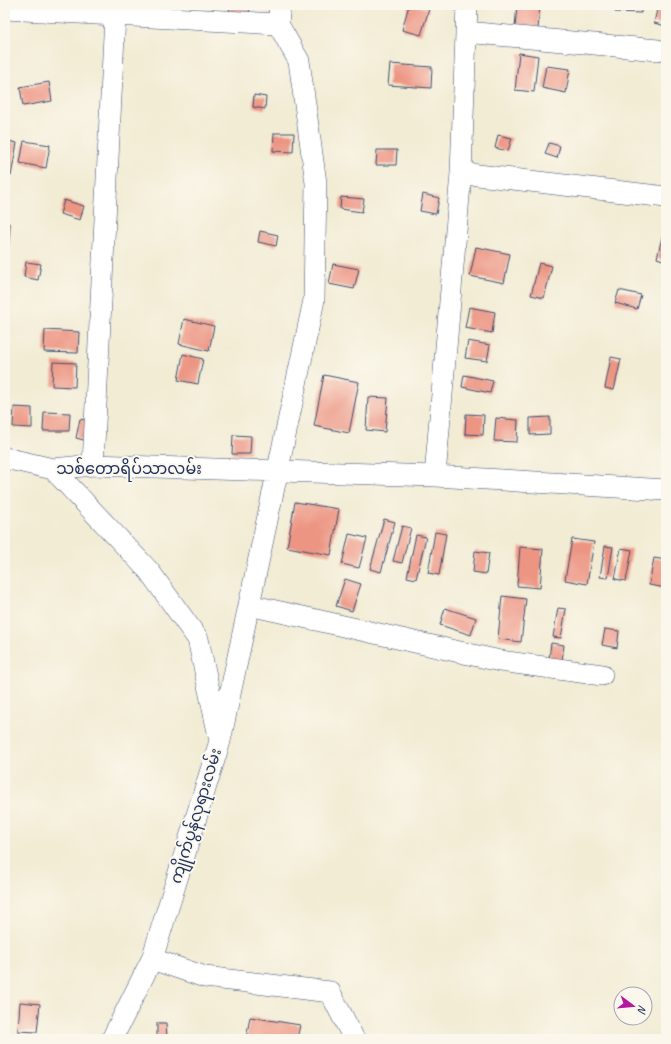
<svg xmlns="http://www.w3.org/2000/svg" width="671" height="1044" font-family="Caveat,'Noto Sans Myanmar',sans-serif">
  <rect width="100%" height="100%" fill="#fbf7ec"/>
  <filter id="ink" filterUnits="userSpaceOnUse"><feTurbulence type="fractalNoise" baseFrequency=".025" numOctaves="2"/><feDisplacementMap in="SourceGraphic" scale="8" xChannelSelector="R" yChannelSelector="G"/><feConvolveMatrix kernelMatrix="1 2 1 2 8 2 1 2 1" color-interpolation-filters="sRGB"/></filter>
  <filter id="wash" filterUnits="userSpaceOnUse"><feTurbulence type="fractalNoise" baseFrequency=".012" numOctaves="4" result="noise"/><feDisplacementMap in="SourceGraphic" scale="16" xChannelSelector="R" yChannelSelector="G"/><feGaussianBlur stdDeviation="0.9" result="paint"/><feColorMatrix in="noise" values="0 0 0 0 0 0 0 0 0 0 0 0 0 0 0 0 0 1.4 0 .05"/><feComposite in="paint" operator="in"/></filter>
  <g filter="url(#wash)">
    <rect width="100%" height="100%" fill="#f2ecd4"/>
    <g id="blocks">
      <path fill="#ed9583" d="M 230,5 L 250,5 L 249,15 L 229,13 Z
        M 409,5 L 416,5 L 429,9 L 421,35 L 402,30 Z
        M 517,5 L 540,5 L 538,29 L 515,28 Z
        M 615,5 L 641,5 L 641,13 L 615,12 Z
        M 658,5 L 666,5 L 666,26 L 654,23 Z
        M 519,53 L 538,56 L 534,92 L 515,90 Z
        M 390,64 L 432,67 L 431,88 L 388,85 Z
        M 546,66 L 570,69 L 566,93 L 542,88 Z
        M 49,82 L 52,101 L 23,106 L 20,87 Z
        M 254,95 L 266,97 L 265,109 L 253,107 Z
        M 274,133 L 294,133 L 293,152 L 273,151 Z
        M 498,135 L 512,138 L 508,151 L 495,148 Z
        M 5,140 L 17,143 L 11,176 L 5,175 Z
        M 24,141 L 50,145 L 46,168 L 20,163 Z
        M 549,143 L 560,146 L 557,158 L 545,154 Z
        M 377,150 L 397,150 L 396,165 L 376,165 Z
        M 5,182 L 8,182 L 6,199 L 5,199 Z
        M 423,194 L 439,198 L 436,214 L 420,211 Z
        M 341,197 L 364,199 L 362,212 L 340,209 Z
        M 64,200 L 84,206 L 80,220 L 60,214 Z
        M 5,224 L 10,224 L 8,252 L 5,252 Z
        M 260,231 L 278,235 L 276,246 L 258,242 Z
        M 663,233 L 666,234 L 666,261 L 657,258 Z
        M 476,247 L 510,254 L 504,283 L 470,276 Z
        M 26,262 L 41,264 L 38,280 L 24,277 Z
        M 539,263 L 552,266 L 544,298 L 531,295 Z
        M 333,264 L 359,269 L 354,289 L 329,284 Z
        M 619,290 L 641,295 L 637,309 L 615,303 Z
        M 469,307 L 495,312 L 492,333 L 465,328 Z
        M 184,319 L 214,326 L 209,351 L 179,344 Z
        M 45,330 L 79,332 L 78,353 L 44,352 Z
        M 468,341 L 490,345 L 487,361 L 465,358 Z
        M 183,354 L 203,359 L 198,384 L 178,380 Z
        M 611,357 L 621,359 L 614,390 L 605,388 Z
        M 53,362 L 76,363 L 75,387 L 52,386 Z
        M 324,375 L 359,382 L 349,433 L 314,426 Z
        M 464,375 L 493,381 L 490,393 L 462,387 Z
        M 368,397 L 388,398 L 385,432 L 366,430 Z
        M 14,407 L 32,408 L 32,428 L 13,427 Z
        M 44,412 L 70,413 L 69,431 L 43,431 Z
        M 466,414 L 484,415 L 483,435 L 465,434 Z
        M 550,417 L 550,434 L 530,435 L 530,418 Z
        M 496,418 L 518,420 L 517,442 L 494,441 Z
        M 80,419 L 95,422 L 91,442 L 76,438 Z
        M 233,435 L 251,436 L 250,454 L 232,454 Z
        M 295,502 L 339,509 L 331,555 L 287,547 Z
        M 384,519 L 395,522 L 381,572 L 370,569 Z
        M 402,526 L 411,528 L 402,563 L 393,561 Z
        M 435,532 L 446,534 L 439,575 L 428,573 Z
        M 349,534 L 367,538 L 359,568 L 342,564 Z
        M 416,535 L 426,537 L 416,579 L 407,577 Z
        M 572,539 L 594,542 L 587,584 L 565,580 Z
        M 605,546 L 613,547 L 608,578 L 600,577 Z
        M 520,547 L 543,549 L 540,588 L 517,586 Z
        M 621,548 L 632,550 L 626,581 L 615,579 Z
        M 475,551 L 489,553 L 486,574 L 473,572 Z
        M 654,558 L 666,560 L 666,588 L 649,585 Z
        M 345,579 L 361,584 L 352,611 L 336,606 Z
        M 502,596 L 526,599 L 521,642 L 498,639 Z
        M 445,608 L 476,618 L 471,635 L 440,625 Z
        M 558,608 L 566,609 L 561,638 L 553,637 Z
        M 605,629 L 619,631 L 617,648 L 602,645 Z
        M 551,643 L 564,645 L 562,661 L 549,659 Z
        M 20,1002 L 40,1004 L 37,1032 L 18,1031 Z
        M 250,1017 L 300,1025 L 297,1039 L 246,1039 Z
        M 157,1023 L 166,1023 L 167,1039 L 157,1039 Z"/>
    </g>
  </g>
  <g filter="url(#ink)">
    <use href="#blocks" fill-opacity="0" stroke="#3b4b70" stroke-width="1"/>
    <g fill="none" stroke-linecap="round" stroke-linejoin="round">
      <defs>
        <path id="minor" d="M 5,9 L 278,24
          M 466,32 L 658,50
          M 461,173 L 666,197
          M 5,458 L 53,469 L 93,465 L 435,476 L 666,490
          M 93,465 L 115,15
          M 53,469 L 149,571 L 198,639 L 220,741 L 152,959 L 112,1039
          M 435,476 L 461,173 L 467,5
          M 249,605 L 500,661 L 602,675
          M 220,741 L 314,300 L 316,183 L 299,61 L 278,24 L 280,5
          M 152,959 L 205,977 L 330,992 L 354,1039"/>
      </defs>
      <use href="#minor" stroke="#3b4b70" stroke-width="22"/>
      <use href="#minor" stroke="#fff" stroke-width="21"/>
    </g>
  </g>
  <g text-anchor="middle" dominant-baseline="central" stroke-width="4" stroke-linejoin="round" paint-order="stroke">
    <g font-size="16" fill="#1b2f5e" stroke="#fbf7ec">
      <text x="129" y="469">သစ်တောရိပ်သာလမ်း</text>
      <text transform="translate(196 816) rotate(-73)">ကျိုက်ပွန်လုရားလမ်း</text>
    </g>
  </g>
  <rect width="671" height="1044" fill="none" stroke="#fbf7ec" stroke-width="20"/>
  <g transform="translate(633 1006) rotate(106)"><circle r="19" fill="#fbf7ec" stroke="#a1a7b3"/>
  <path d="M0-3L7 15L0 10L-7 15Z" fill="#b5179e"/>
  <text y="-6" font-size="11" font-weight="bold" text-anchor="middle" fill="#1b2f5e">N</text>
  </g>
</svg>
